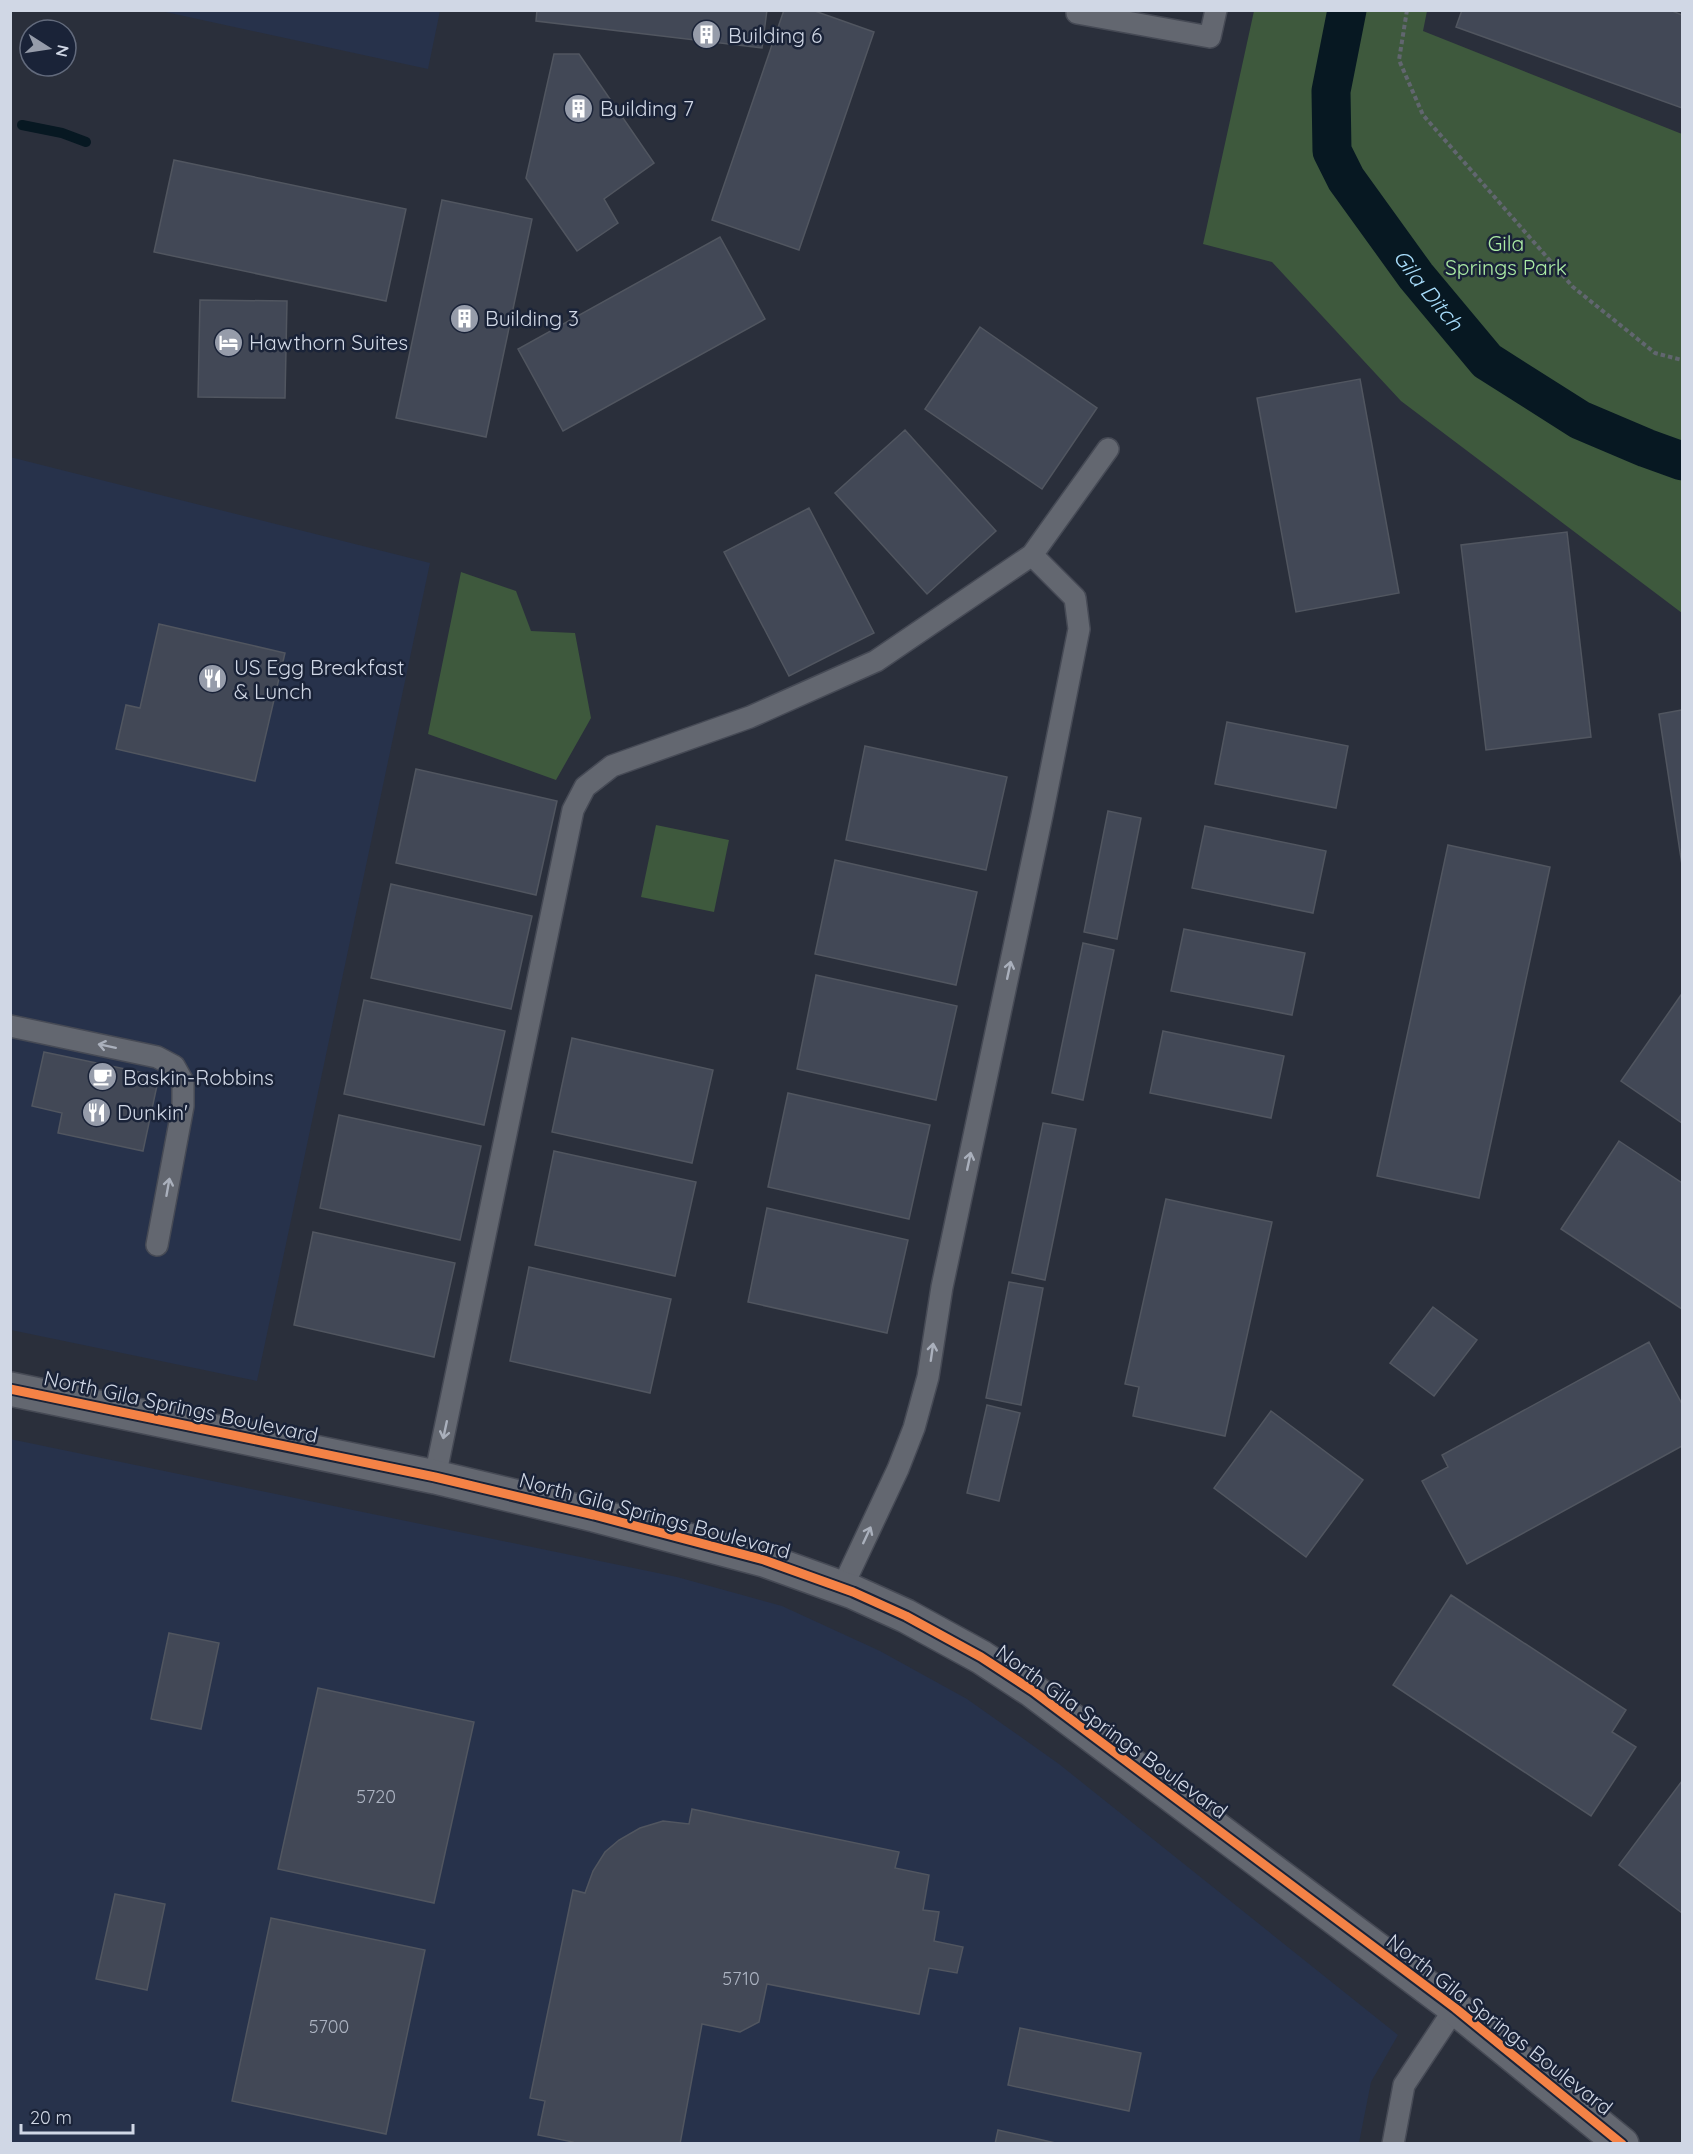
<svg xmlns="http://www.w3.org/2000/svg" width="1693" height="2154" font-family="Quicksand,sans-serif">
  <rect width="100%" height="100%" fill="#2a2f3b"/>
  <path fill="#27324b" d="M 161,11 L 440,11 L 428,69 Z
    M 10,457 L 430,563 L 257,1381 L 11,1330 Z
    M 10,1439 L 677,1577 L 782,1606 L 880,1651 L 967,1699 L 1059,1764 L 1398,2035 L 1371,2082 L 1359,2143 L 11,2143 Z"/>
  <path fill="#3e593d" d="M 1254,11 L 1427,11 L 1423,31 L 1682,134 L 1682,613 L 1401,401 L 1272,262 L 1203,244 Z
    M 461,572 L 516,591 L 531,631 L 575,633 L 591,718 L 556,780 L 428,734 Z
    M 656,825 L 729,840 L 714,912 L 641,897 Z"/>
  <g fill="none" stroke-linecap="round" stroke-linejoin="round">
    <path stroke="#071822" stroke-width="10" d="M 22,125 L 62,133 L 86,142"/>
    <path stroke="#071822" stroke-width="39" id="s1" d="M 1347,10 L 1331,91 L 1332,151 L 1346,179 L 1416,276 L 1487,361 L 1580,420 L 1646,448 L 1682,461"/>
  </g>
  <path fill="#424856" stroke="#515660" stroke-width="1.5" d="M 537,10 L 767,10 L 762,48 L 536,21 Z
    M 784,10 L 812,10 L 874,32 L 799,250 L 712,220 Z
    M 1462,10 L 1670,10 L 1682,15 L 1682,108 L 1456,27 Z
    M 554,54 L 579,54 L 654,163 L 604,199 L 618,223 L 577,251 L 526,178 Z
    M 174,160 L 406,209 L 386,301 L 154,252 Z
    M 442,200 L 532,219 L 486,437 L 396,418 Z
    M 720,237 L 765,319 L 563,431 L 518,349 Z
    M 200,300 L 287,301 L 285,398 L 198,397 Z
    M 980,327 L 1097,408 L 1042,489 L 925,409 Z
    M 1360,379 L 1399,593 L 1296,612 L 1257,398 Z
    M 905,430 L 996,531 L 927,594 L 835,493 Z
    M 809,508 L 874,633 L 789,676 L 724,552 Z
    M 1567,532 L 1591,737 L 1486,750 L 1461,545 Z
    M 159,624 L 285,653 L 255,781 L 116,749 L 126,705 L 140,708 Z
    M 1682,710 L 1682,865 L 1659,714 Z
    M 1227,722 L 1348,746 L 1336,808 L 1215,784 Z
    M 865,746 L 1007,777 L 986,870 L 846,840 Z
    M 416,769 L 557,801 L 536,895 L 396,863 Z
    M 1108,811 L 1141,818 L 1117,939 L 1084,932 Z
    M 1205,826 L 1326,851 L 1313,913 L 1192,888 Z
    M 1448,845 L 1550,867 L 1479,1198 L 1377,1176 Z
    M 835,860 L 977,892 L 956,985 L 815,954 Z
    M 391,884 L 532,916 L 511,1009 L 371,978 Z
    M 1184,929 L 1305,953 L 1292,1015 L 1171,991 Z
    M 1083,943 L 1114,950 L 1083,1100 L 1052,1093 Z
    M 816,975 L 957,1006 L 936,1100 L 797,1069 Z
    M 1681,995 L 1682,996 L 1682,1123 L 1621,1081 Z
    M 364,1000 L 505,1031 L 484,1125 L 344,1094 Z
    M 1163,1031 L 1284,1056 L 1271,1118 L 1150,1093 Z
    M 572,1038 L 713,1070 L 692,1163 L 552,1132 Z
    M 44,1052 L 159,1076 L 143,1151 L 58,1133 L 62,1113 L 32,1106 Z
    M 788,1093 L 930,1125 L 909,1219 L 768,1187 Z
    M 339,1115 L 481,1146 L 460,1240 L 320,1208 Z
    M 1043,1123 L 1076,1129 L 1045,1280 L 1012,1273 Z
    M 1619,1141 L 1682,1183 L 1682,1309 L 1561,1229 Z
    M 554,1151 L 696,1182 L 675,1276 L 535,1245 Z
    M 1166,1199 L 1272,1222 L 1225,1436 L 1133,1416 L 1139,1387 L 1125,1384 Z
    M 767,1208 L 908,1240 L 887,1333 L 748,1302 Z
    M 313,1232 L 455,1263 L 434,1357 L 294,1325 Z
    M 529,1267 L 671,1299 L 650,1393 L 510,1361 Z
    M 1009,1282 L 1043,1288 L 1021,1405 L 986,1398 Z
    M 1433,1307 L 1477,1340 L 1434,1396 L 1390,1363 Z
    M 1649,1342 L 1682,1404 L 1682,1446 L 1467,1564 L 1422,1481 L 1448,1467 L 1442,1455 Z
    M 987,1405 L 1020,1413 L 999,1501 L 967,1493 Z
    M 1271,1411 L 1363,1480 L 1306,1557 L 1214,1488 Z
    M 1451,1595 L 1626,1710 L 1612,1732 L 1636,1747 L 1591,1816 L 1393,1685 Z
    M 169,1633 L 219,1643 L 201,1729 L 151,1719 Z
    M 318,1688 L 474,1722 L 434,1903 L 278,1869 Z
    M 1682,1781 L 1682,1913 L 1619,1865 Z
    M 692,1809 L 899,1852 L 895,1868 L 929,1875 L 923,1910 L 939,1912 L 934,1941 L 963,1947 L 957,1973 L 929,1968 L 919,2014 L 767,1984 L 759,2022 L 740,2032 L 702,2024 L 680,2144 L 573,2144 L 573,2142 L 538,2135 L 545,2101 L 530,2098 L 573,1890 L 585,1893 L 593,1871 L 605,1852 L 619,1840 L 640,1828 L 663,1821 L 689,1824 Z
    M 115,1894 L 165,1904 L 147,1990 L 96,1979 Z
    M 271,1918 L 425,1950 L 386,2134 L 232,2101 Z
    M 1020,2028 L 1141,2053 L 1129,2111 L 1008,2085 Z
    M 998,2130 L 1060,2144 L 995,2144 Z"/>
  <g fill="none" stroke-linecap="round" stroke-linejoin="round">
    <defs>
      <path id="lane" d="M 1077,13 L 1210,37 L 1216,10
        M 1032,555 L 1108,449
        M 10,1026 L 157,1057 L 174,1066 L 183,1082 L 183,1106 L 157,1245
        M 435,1477 L 573,810 L 585,787 L 612,766 L 750,717 L 876,661 L 1032,555 L 1075,598 L 1079,629 L 1042,815 L 942,1287 L 928,1377 L 914,1428 L 898,1469 L 842,1588
        M 1393,2144 L 1404,2085 L 1455,2008"/>
      <path id="secondary" d="M 10,1389 L 435,1477 L 594,1515 L 764,1560 L 853,1592 L 906,1616 L 981,1657 L 1033,1691 L 1455,2008 L 1622,2144"/>
    </defs>
    <use href="#lane" stroke="#464a55" stroke-width="24"/>
    <use href="#secondary" stroke="#464a55" stroke-width="36"/>
    <path stroke="#61666f" stroke-width="4" stroke-dasharray="4.5 3" stroke-linecap="butt" d="M 1407,10 L 1399,60 L 1423,115 L 1573,287 L 1655,353 L 1682,360"/>
    <use href="#lane" stroke="#636770" stroke-width="21"/>
    <use href="#secondary" stroke="#636770" stroke-width="33"/>
    <defs>
      <path id="cycleway" d="M 10,1389 L 435,1477 L 594,1515 L 764,1560 L 853,1592 L 906,1616 L 981,1657 L 1033,1691 L 1455,2008 L 1622,2144"/>
    </defs>
    <use href="#cycleway" stroke="#1a2338" stroke-width="13"/>
    <use href="#cycleway" stroke="#f48246" stroke-width="9"/>
  </g>
  <defs><path id="oneway-shaft" d="M-6 0H5M1.5-3L5.5 0L1.5 3" fill="none" stroke-width="1.6" stroke-linecap="round" stroke-linejoin="round" transform="scale(1.5)"/></defs>
  <g stroke="#aab0bc">
    <use href="#oneway-shaft" transform="translate(1009 970) rotate(-78)"/>
    <use href="#oneway-shaft" transform="translate(107 1046) rotate(-168)"/>
    <use href="#oneway-shaft" transform="translate(969 1161) rotate(-78)"/>
    <use href="#oneway-shaft" transform="translate(168 1187) rotate(-80)"/>
    <use href="#oneway-shaft" transform="translate(932 1352) rotate(-82)"/>
    <use href="#oneway-shaft" transform="translate(445 1430) rotate(102)"/>
    <use href="#oneway-shaft" transform="translate(867 1535) rotate(-65)"/>
  </g>
  <defs>
    <symbol id="building-disc" viewBox="-11 -11 22 22"><circle r="9.5" fill="#969caa" stroke="#1a2338"/><path d="M-4-6H4V6H1V3H-1V6H-4ZM-2.5-4.3h1.7v1.8h-1.7ZM.8-4.3h1.7v1.8H.8ZM-2.5-1h1.7V.8h-1.7ZM.8-1h1.7V.8H.8Z" fill="#fff"/></symbol>
    <symbol id="hotel-disc" viewBox="-11 -11 22 22"><circle r="9.5" fill="#969caa" stroke="#1a2338"/><path d="M-6-4.5h1.5V1H6V5H4.5V3h-9V5H-6ZM-4 0a1.8 1.8 0 1 1 3.6 0ZM.5 0V-2.5h3Q6-2.5 6 0Z" fill="#fff"/></symbol>
    <symbol id="restaurant-disc" viewBox="-11 -11 22 22"><circle r="9.5" fill="#969caa" stroke="#1a2338"/><path d="M-5-6h1v4h1v-4h1v4h1v-4h1v5L-1.5 .5V6h-2V.5L-5-1ZM5-6V6H3V1.5H1.5Q1.5-4 5-6Z" fill="#fff"/></symbol>
    <symbol id="cafe-disc" viewBox="-11 -11 22 22"><circle r="9.5" fill="#969caa" stroke="#1a2338"/><path d="M-5.5-4.5H6V0H3Q3 3.5 0 3.5H-2.5Q-5.5 3.5-5.5 0ZM3-3.2v2h1.7v-2ZM-6 4.5H4V6H-6Z" fill="#fff"/></symbol>
  </defs>
  <g fill-rule="evenodd">
    <use href="#building-disc" x="690" y="18" width="33" height="33"/>
    <use href="#building-disc" x="562" y="92" width="33" height="33"/>
    <use href="#building-disc" x="448" y="302" width="33" height="33"/>
    <use href="#hotel-disc" x="212" y="326" width="33" height="33"/>
    <use href="#restaurant-disc" x="196" y="662" width="33" height="33"/>
    <use href="#cafe-disc" x="86" y="1060" width="33" height="33"/>
    <use href="#restaurant-disc" x="80" y="1096" width="33" height="33"/>
  </g>
  <g text-anchor="middle" dominant-baseline="central" stroke-width="5" stroke-linejoin="round" paint-order="stroke">
    <g font-size="18" fill="#acb3c1">
      <text x="376" y="1796">5720</text>
      <text x="741" y="1978">5710</text>
      <text x="329" y="2026">5700</text>
    </g>
    <g font-size="21" fill="#d0d7e5" stroke="#1a2338" text-anchor="start">
      <text x="728" y="35">Building 6</text>
      <text x="600" y="108">Building 7</text>
      <text x="485" y="318">Building 3</text>
      <text x="249" y="342">Hawthorn Suites</text>
      <text x="234" y="667">US Egg Breakfast<tspan x="234" dy="24">&amp; Lunch</tspan></text>
      <text x="123" y="1077">Baskin-Robbins</text>
      <text x="117" y="1112">Dunkin'</text>
    </g>
    <g font-size="21" fill="#aceca5" stroke="#1a2338">
      <text x="1506" y="243">Gila<tspan x="1506" dy="24">Springs Park</tspan></text>
    </g>
    <g font-size="21" fill="#d0d7e5" stroke="#1a2338">
      <text transform="translate(181 1406) rotate(12)">North Gila Springs Boulevard</text>
      <text transform="translate(655 1515) rotate(15)">North Gila Springs Boulevard</text>
      <text transform="translate(1112 1731) rotate(36)">North Gila Springs Boulevard</text>
      <text transform="translate(1500 2024) rotate(38)">North Gila Springs Boulevard</text>
    </g>
    <g font-size="22" font-style="italic" fill="#a8ddfb" stroke="#1a2338">
      <text stroke="none"><textPath href="#s1" startOffset="312">Gila Ditch</textPath></text>
    </g>
  </g>
  <rect width="1693" height="2154" fill="none" stroke="#d0d7e5" stroke-width="24"/>
  <g transform="translate(48 48) rotate(102)"><circle r="28" fill="#1a2338" stroke="#636b7d" stroke-width="1.5"/>
  <path d="M0-4.5L10 22L0 15L-10 22Z" fill="#969caa"/>
  <text y="-9" font-size="16" font-weight="bold" text-anchor="middle" fill="#d0d7e5">N</text>
  </g>
  <path d="M21 2124v9h112v-9" fill="none" stroke="#d0d7e5" stroke-width="3"/>
  <text x="30" y="2124" font-size="18" fill="#d0d7e5" stroke="#1a2338" stroke-width="4.5" paint-order="stroke">20 m</text>
</svg>
